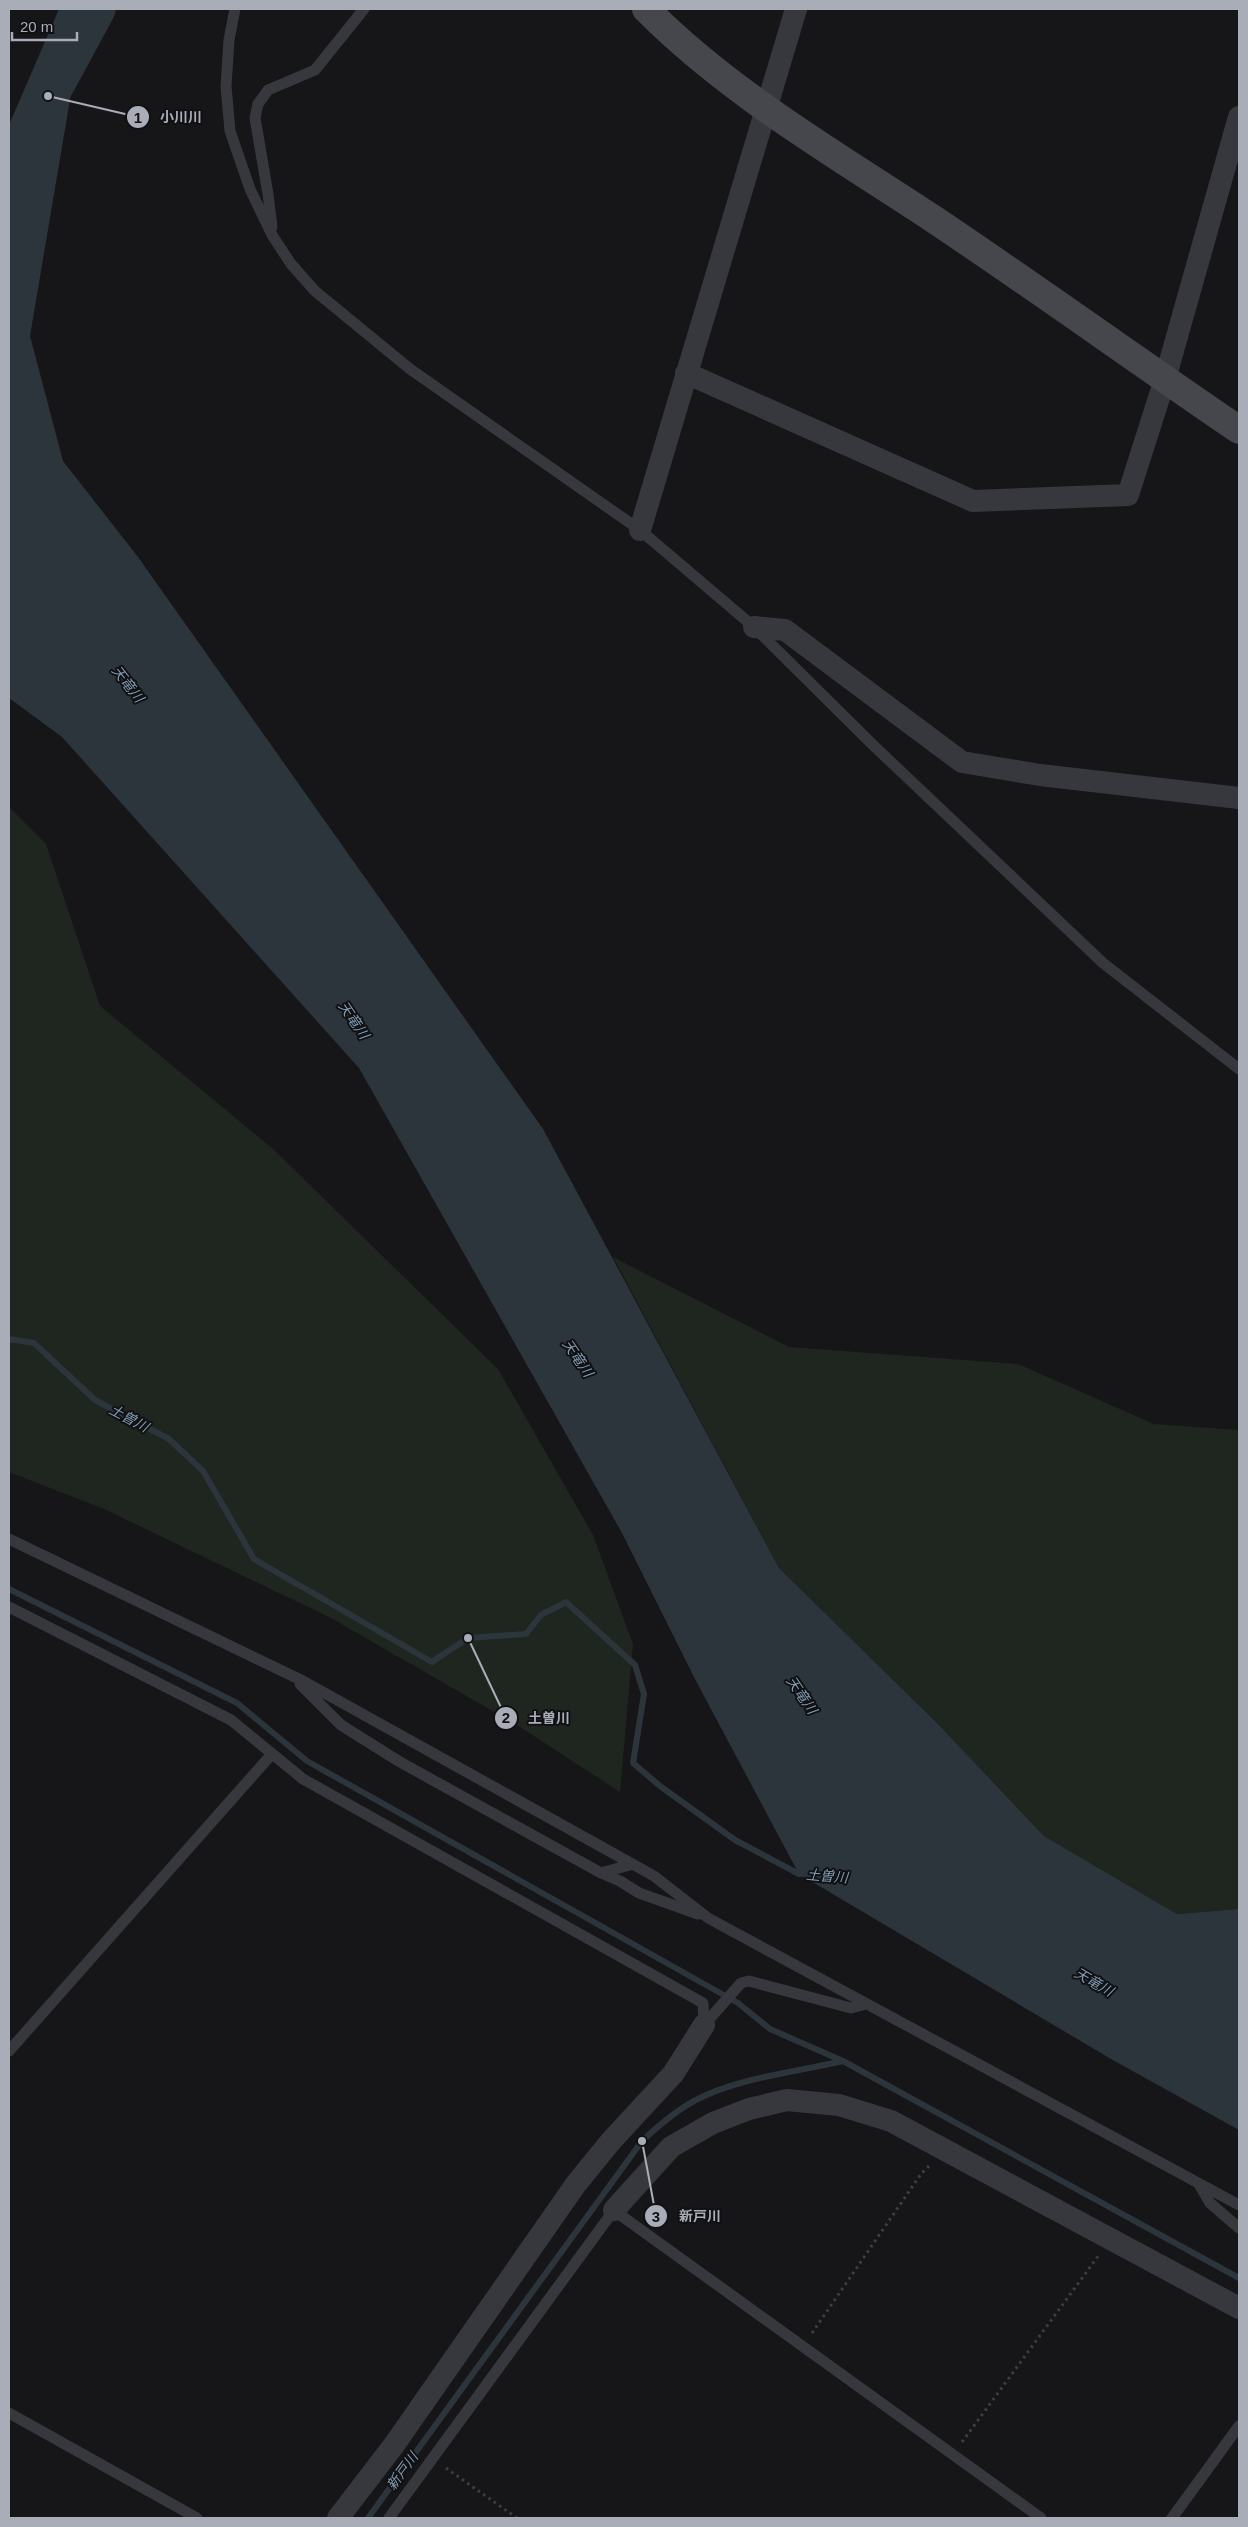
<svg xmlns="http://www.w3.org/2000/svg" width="1248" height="2527" font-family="Arial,'Noto Sans JP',sans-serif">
  <rect width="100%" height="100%" fill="#161618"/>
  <path fill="#1e261f" d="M 9,807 L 46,844 L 100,1006 L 272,1148 L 498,1369 L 593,1535 L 633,1644 L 620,1792 L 517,1725 L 329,1617 L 104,1509 L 9,1472 Z
    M 613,1257 L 789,1347 L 1018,1364 L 1154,1424 L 1239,1430 L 1239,1909 L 1177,1914 L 1044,1836 L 938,1724 L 779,1568 Z"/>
  <path fill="#2c353c" d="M 59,9 L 83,9 L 85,11 L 30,336 L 63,461 L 138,557 L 543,1129 L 779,1568 L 938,1724 L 1044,1836 L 1177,1914 L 1239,1909 L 1239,2130 L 1111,2059 L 799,1874 L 696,1681 L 622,1533 L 359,1068 L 62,737 L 9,698 L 9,125 Z"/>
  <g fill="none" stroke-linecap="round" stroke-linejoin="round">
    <path stroke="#2c353c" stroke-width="6" d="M 9,1339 L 34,1343 L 95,1400 L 169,1439 L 203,1471 L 254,1559 L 432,1662 L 468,1638 L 526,1634 L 541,1615 L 566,1602 L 635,1665 L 644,1694 L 633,1763 L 660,1786 L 735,1840 L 799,1874 L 806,1874
      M 9,1589 L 237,1703 L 307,1761 L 738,2003 L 770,2029 L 843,2061 L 1239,2278
      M 368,2518 L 642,2141 C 658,2126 674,2112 694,2101 C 736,2078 796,2072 843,2061"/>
    <path stroke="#2c353c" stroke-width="39" d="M 56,83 L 96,9"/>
    <path stroke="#3d3f44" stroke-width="3" stroke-dasharray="2.5 4" stroke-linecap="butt" d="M 812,2333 L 921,2174 L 929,2166
      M 962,2442 L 1099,2255
      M 446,2468 L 517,2518"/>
    <path stroke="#37383d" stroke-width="11" d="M 235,9 L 229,40 L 226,86 L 230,131 L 250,189 L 272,235 L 291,264 L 315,291 L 410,369 L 640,530 L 754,627 L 873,745 L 1103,963 L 1239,1069
      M 272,227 L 268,194 L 255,118 L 258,104 L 268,90 L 315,70 L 364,9
      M 9,1539 L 303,1681 L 654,1876 L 708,1918 L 1239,2205
      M 9,1607 L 231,1720 L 303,1779 L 703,2003 L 704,2025
      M 300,1684 L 341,1725 L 400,1762 L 601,1873 L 633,1864
      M 601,1873 L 620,1881 L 639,1893 L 698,1914
      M 704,2025 L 741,1983 L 749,1981 L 851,2008 L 866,2004
      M 9,2051 L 271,1755
      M 1199,2184 L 1210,2203 L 1239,2228
      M 612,2209 L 1041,2518
      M 9,2413 L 197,2518
      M 389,2518 L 614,2210
      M 1172,2518 L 1239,2426"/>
    <path stroke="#37383d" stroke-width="22" d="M 686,373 L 973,501 L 1128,495 L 1165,379 L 1239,117
      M 640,530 L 796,9
      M 754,627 L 785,630 L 962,762 L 1040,775 L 1239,798
      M 614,2210 L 671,2147 L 713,2123 L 749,2109 L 787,2100 L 839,2105 L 891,2121 L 1239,2308
      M 338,2518 L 394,2445 L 576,2184 L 611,2141 L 673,2074 L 704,2025"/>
    <path stroke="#45474d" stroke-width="28" d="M 646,9 C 728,92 835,154 932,218 C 1035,287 1136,360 1239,430"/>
  </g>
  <g text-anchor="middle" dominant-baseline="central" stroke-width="4" stroke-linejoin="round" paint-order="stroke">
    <g font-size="14" font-style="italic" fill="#7f9bb3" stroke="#111113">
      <text transform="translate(128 684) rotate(52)">天竜川</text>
      <text transform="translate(354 1020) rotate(56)">天竜川</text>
      <text transform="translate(578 1358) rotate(56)">天竜川</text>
      <text transform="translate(129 1418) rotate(28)">土曽川</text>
      <text transform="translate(802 1695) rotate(56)">天竜川</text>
      <text transform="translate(827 1876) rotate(5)">土曽川</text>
      <text transform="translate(1094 1982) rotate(30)">天竜川</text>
      <text transform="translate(402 2471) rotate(-54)">新戸川</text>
    </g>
  </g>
  <path fill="none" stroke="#a8adb8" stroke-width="2" d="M48 96L138 117M468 1638L506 1718M642 2141L656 2216"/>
  <g fill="#a8adb8" stroke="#111113" stroke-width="2">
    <circle cx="48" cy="96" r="5"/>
    <circle cx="468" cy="1638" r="5"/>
    <circle cx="642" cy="2141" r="5"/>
    <circle cx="138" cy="117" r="12"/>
    <circle cx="506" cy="1718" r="12"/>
    <circle cx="656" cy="2216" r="12"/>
  </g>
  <g font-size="15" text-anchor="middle" font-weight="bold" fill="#111">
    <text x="138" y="123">1</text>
    <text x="506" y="1723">2</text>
    <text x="656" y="2222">3</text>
  </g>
  <g font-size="14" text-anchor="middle" font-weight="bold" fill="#a8adb8" stroke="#111113" stroke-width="4" stroke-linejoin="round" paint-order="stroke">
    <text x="181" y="122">小川川</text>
    <text x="549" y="1723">土曽川</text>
    <text x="700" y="2221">新戸川</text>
  </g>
  <rect width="1248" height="2527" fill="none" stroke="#a8adb8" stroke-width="20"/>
  <path d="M12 32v8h65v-8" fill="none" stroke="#a8adb8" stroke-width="2.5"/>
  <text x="20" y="32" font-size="15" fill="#a8adb8" stroke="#111113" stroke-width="4" paint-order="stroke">20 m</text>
</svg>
